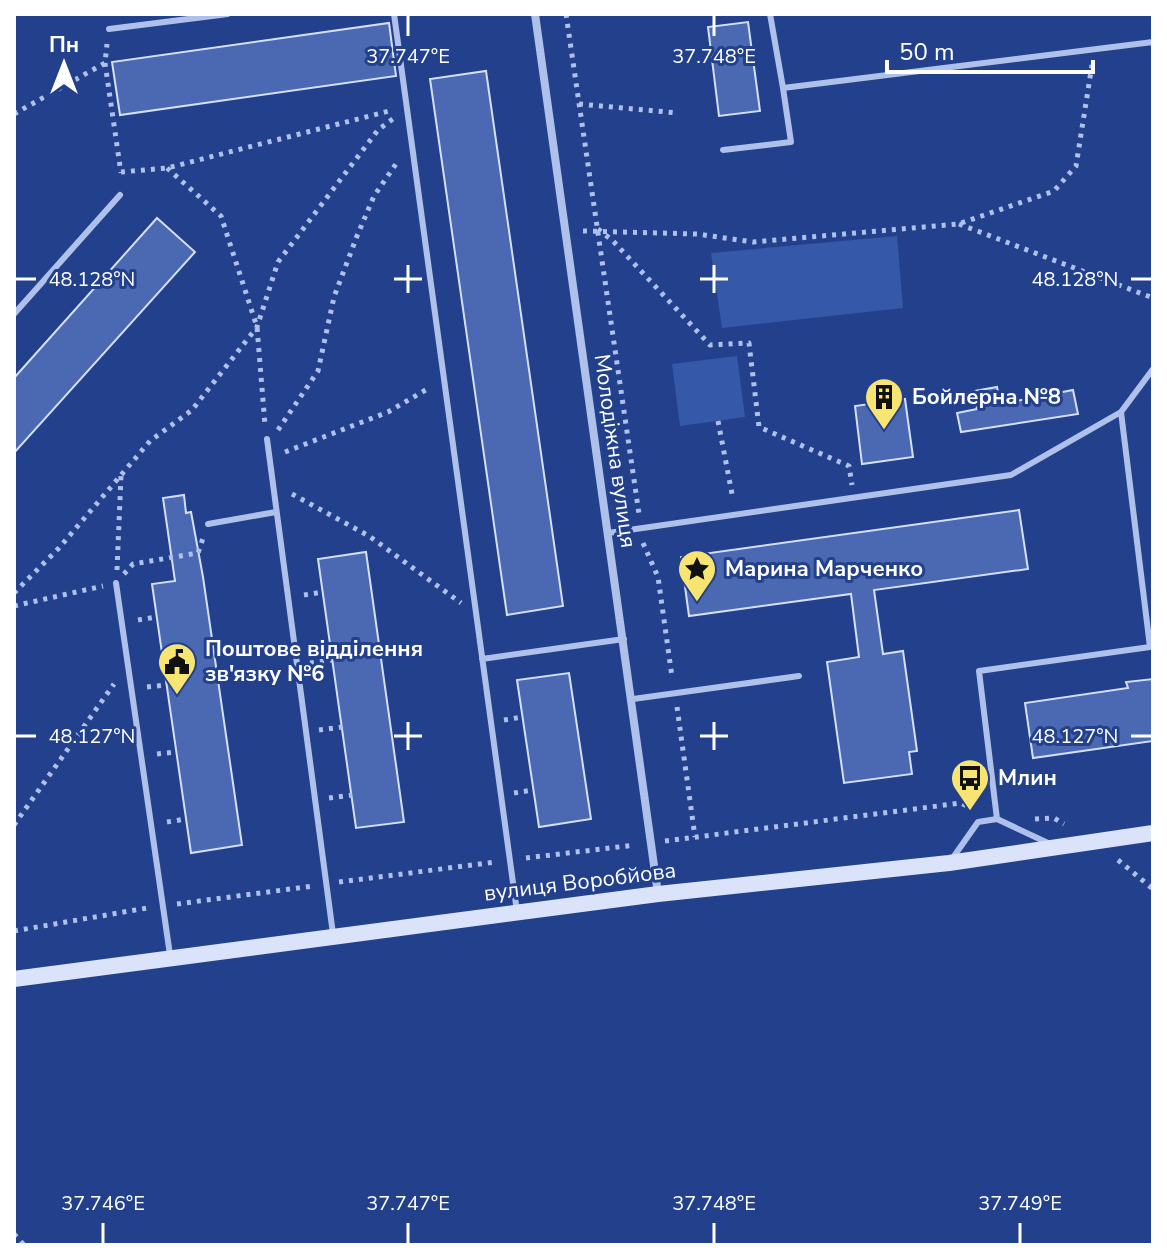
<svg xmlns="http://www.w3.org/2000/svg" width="1167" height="1259" font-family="'Nunito Sans',sans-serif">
  <rect width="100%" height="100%" fill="#22408b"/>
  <path fill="#3559a8" d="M 897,236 L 903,308 L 722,328 L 711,253 Z
    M 737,356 L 745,417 L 680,426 L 672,364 Z"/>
  <path fill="#4a69b2" stroke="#d4dff8" stroke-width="2" d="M 748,22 L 760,111 L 719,116 L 708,27 Z
    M 389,23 L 396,76 L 120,115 L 112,62 Z
    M 486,71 L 563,606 L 507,615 L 430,79 Z
    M 157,218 L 195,252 L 14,453 L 14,378 Z
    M 997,387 L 1000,404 L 1073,390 L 1078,414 L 961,432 L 957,413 L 977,409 L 974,391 Z
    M 905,399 L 913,457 L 862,464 L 855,406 Z
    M 184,495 L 186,513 L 191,512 L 203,577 L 242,845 L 191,853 L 152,584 L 175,581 L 163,498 Z
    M 1019,510 L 1028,569 L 874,590 L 883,654 L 903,651 L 917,751 L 909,752 L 912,774 L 844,783 L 827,662 L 859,657 L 851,594 L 689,616 L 681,557 Z
    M 366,552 L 404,822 L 356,828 L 318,559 Z
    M 569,673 L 591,819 L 539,827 L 517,680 Z
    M 1153,679 L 1153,741 L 1033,758 L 1025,703 L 1128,688 L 1126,682 Z"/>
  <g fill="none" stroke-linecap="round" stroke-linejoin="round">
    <path stroke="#afc1eb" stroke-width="5" stroke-dasharray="4 6" stroke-linecap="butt" d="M 566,14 L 639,514
      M 105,63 L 121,173
      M 579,104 L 678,113
      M 14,114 L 105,63 L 107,44
      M 167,168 L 221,216 L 257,327 L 265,425
      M 121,172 L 167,168 L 393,110
      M 959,224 L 1153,298
      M 598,229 L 613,241 L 710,345 L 749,343 L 759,427 L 849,466 L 852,485
      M 583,231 L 697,234 L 753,242 L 958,224 L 1054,191 L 1076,166 L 1092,65
      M 718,421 L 733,499
      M 278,430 L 318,371 L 334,297 L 357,236 L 374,196 L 398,161
      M 285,452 L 388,412 L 429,388
      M 292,494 L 369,536 L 461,603
      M 643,543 L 658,577 L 672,677
      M 117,570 L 121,476
      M 124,574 L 133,564 L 198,553 L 203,538
      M 14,593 L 59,548 L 150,441 L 192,410 L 257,327 L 278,262 L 378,130 L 394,118
      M 304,595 L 323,592
      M 14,606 L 103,586
      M 138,620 L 156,617
      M 310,663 L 332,660
      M 147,687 L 166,685
      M 677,707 L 695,837
      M 504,720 L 522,717
      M 319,730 L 342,727
      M 157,754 L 176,752
      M 514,793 L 533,790
      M 329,798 L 352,795
      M 1035,819 L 1054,818 L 1064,824
      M 167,822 L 186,819
      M 14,825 L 114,684
      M 665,841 L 961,803 L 971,808
      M 526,858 L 635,845
      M 1118,860 L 1153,889
      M 339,882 L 496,862
      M 177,904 L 313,886
      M 14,931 L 147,908
      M 14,1234 L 24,1245"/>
    <path stroke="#afc1eb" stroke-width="6" d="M 394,14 L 517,912
      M 770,14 L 783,88 L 1153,42
      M 109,29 L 228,14
      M 723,150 L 791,142 L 783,88
      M 14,314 L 120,195
      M 267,439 L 333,934
      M 208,524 L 276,512
      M 608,533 L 1011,475 L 1121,412
      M 116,583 L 170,955
      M 482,659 L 624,639
      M 633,699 L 799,676
      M 997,819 L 979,671 L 1150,647 L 1121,412 L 1153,369
      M 952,859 L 978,822 L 997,819 L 1048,843"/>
    <path stroke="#afc1eb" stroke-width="8" d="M 535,14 L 658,894"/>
    <path stroke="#dae3f9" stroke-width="16" d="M 14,979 L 658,894 L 949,863 L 1153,833"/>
  </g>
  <path fill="none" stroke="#fff" stroke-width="3" d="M 408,16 L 408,36M 714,16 L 714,36M 408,265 L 408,293M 714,265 L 714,293M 16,279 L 36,279M 394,279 L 422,279M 700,279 L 728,279M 1131,279 L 1151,279M 408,722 L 408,750M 714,722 L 714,750M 16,736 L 36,736M 394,736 L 422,736M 700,736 L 728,736M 1131,736 L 1151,736M 103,1223 L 103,1243M 408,1223 L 408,1243M 714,1223 L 714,1243M 1020,1223 L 1020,1243"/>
  <defs>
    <symbol id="building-pin" viewBox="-11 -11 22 30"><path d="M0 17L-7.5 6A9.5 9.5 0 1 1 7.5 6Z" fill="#f7e471" stroke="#22408b"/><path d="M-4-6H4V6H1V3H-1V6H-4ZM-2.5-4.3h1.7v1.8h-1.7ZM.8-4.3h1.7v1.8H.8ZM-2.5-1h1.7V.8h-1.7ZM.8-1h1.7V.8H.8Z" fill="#111"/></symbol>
    <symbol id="sight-pin" viewBox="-11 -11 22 30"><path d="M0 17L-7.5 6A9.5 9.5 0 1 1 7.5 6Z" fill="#f7e471" stroke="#22408b"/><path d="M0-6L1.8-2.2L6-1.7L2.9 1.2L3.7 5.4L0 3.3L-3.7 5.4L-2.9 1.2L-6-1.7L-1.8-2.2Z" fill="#111"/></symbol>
    <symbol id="civic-pin" viewBox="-11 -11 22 30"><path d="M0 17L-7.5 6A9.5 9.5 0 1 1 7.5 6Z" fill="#f7e471" stroke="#22408b"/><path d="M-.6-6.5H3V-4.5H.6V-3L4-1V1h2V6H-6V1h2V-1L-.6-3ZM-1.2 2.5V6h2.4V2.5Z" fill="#111"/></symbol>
    <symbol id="bus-pin" viewBox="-11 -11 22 30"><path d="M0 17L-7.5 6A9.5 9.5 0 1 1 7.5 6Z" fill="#f7e471" stroke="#22408b"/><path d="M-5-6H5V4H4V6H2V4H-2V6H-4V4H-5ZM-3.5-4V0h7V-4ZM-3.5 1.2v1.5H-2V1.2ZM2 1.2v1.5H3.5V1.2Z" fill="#111"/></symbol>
  </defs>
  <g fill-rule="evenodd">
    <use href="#building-pin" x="862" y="375" width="44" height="60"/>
    <use href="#sight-pin" x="675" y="547" width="44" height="60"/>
    <use href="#civic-pin" x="155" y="640" width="44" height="60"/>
    <use href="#bus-pin" x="948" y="756" width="44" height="60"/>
  </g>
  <g text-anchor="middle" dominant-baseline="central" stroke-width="6" stroke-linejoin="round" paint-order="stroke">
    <g font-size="22" font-weight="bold" fill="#fff" stroke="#22408b" text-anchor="start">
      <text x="912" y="397">Бойлерна №8</text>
      <text x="725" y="569">Марина Марченко</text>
      <text x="205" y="649">Поштове відділення<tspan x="205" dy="25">зв'язку №6</tspan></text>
      <text x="998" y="778">Млин</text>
    </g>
    <g font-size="22" fill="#fff" stroke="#22408b">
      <text transform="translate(615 451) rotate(82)">Молодіжна вулиця</text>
      <text transform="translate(580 882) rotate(-7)">вулиця Воробйова</text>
    </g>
  </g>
  <g font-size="20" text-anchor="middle" fill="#fff" stroke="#22408b" stroke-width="6" stroke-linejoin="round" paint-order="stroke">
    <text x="408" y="63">37.747°E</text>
    <text x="714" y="63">37.748°E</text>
    <text x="92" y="286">48.128°N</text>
    <text x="1075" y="286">48.128°N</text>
    <text x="92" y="743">48.127°N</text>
    <text x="1075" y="743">48.127°N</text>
    <text x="103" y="1210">37.746°E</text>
    <text x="408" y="1210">37.747°E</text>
    <text x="714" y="1210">37.748°E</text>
    <text x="1020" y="1210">37.749°E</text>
  </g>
  <rect width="1167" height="1259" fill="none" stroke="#ffffff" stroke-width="32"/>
  <g transform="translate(64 64)" stroke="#22408b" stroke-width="6" paint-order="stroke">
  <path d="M0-6L14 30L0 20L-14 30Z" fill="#ffffff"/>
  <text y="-12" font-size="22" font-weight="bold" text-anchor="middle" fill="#ffffff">Пн</text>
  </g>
  <path d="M887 60v12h206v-12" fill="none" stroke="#ffffff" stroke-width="4"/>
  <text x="899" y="60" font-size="24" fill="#ffffff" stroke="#22408b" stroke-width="6" paint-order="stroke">50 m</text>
</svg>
